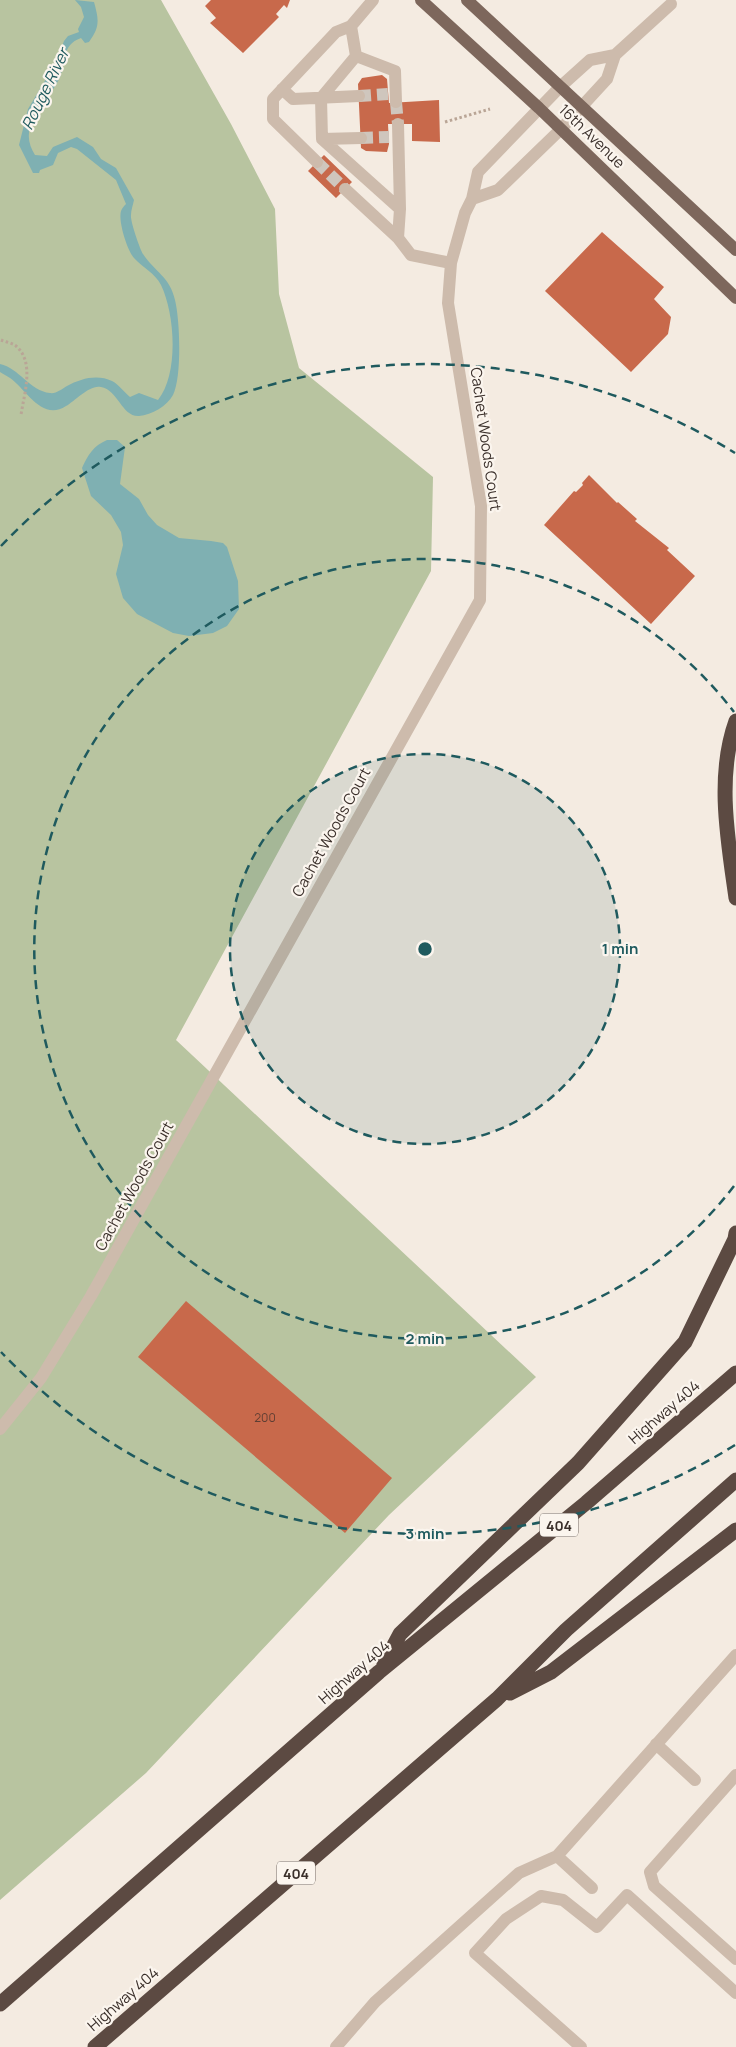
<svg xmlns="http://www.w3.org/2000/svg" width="736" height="2047" font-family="Manrope,sans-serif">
  <rect width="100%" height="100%" fill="#f4ebe1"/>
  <path fill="#b8c4a0" d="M 0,0 L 161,0 L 231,124 L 275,209 L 279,294 L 299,368 L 433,477 L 431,571 L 176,1040 L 536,1377 L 389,1515 L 146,1773 L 0,1900 Z"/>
  <path fill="#7fb0b2" d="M 75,0 L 94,2 C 99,20 100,27 89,42 L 85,43 L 81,38 C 61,45 66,62 60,77 C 53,93 34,113 30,128 C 27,138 30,147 35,155 L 47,156 L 53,147 L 77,137 L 93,147 L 101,159 L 116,168 L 134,200 C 133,205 131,210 131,215 C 130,221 140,249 143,254 C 155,272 170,277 175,300 C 180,320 182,377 173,395 C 167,406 152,415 139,416 C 122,417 118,390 101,387 C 90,384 75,401 66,406 C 42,422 26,389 10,378 C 7,376 3,374 0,372 L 0,364 C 19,368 30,391 50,393 C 56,394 62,389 67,386 C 81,378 98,374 112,381 C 118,384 124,392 130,397 L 139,393 L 158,400 C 179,374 175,314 161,285 C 155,273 143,268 134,258 C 127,250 118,221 121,211 C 122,208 124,206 126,204 L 116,180 L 77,149 L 71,147 L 58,153 L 53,165 L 40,170 L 39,173 L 33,173 L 19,145 L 28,109 L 55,64 L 64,41 L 68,36 L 79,32 L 78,29 L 84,17 L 81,7 Z
    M 107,440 L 117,440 L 125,447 L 120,484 L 139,499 L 148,515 L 157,525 L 179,538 L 211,541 L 223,543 L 227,547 L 238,581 L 239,609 L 227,626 L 213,633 L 189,636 L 173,633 L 137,614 L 123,598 L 116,574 L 123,545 L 121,532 L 111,515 L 91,496 L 82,468 C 88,455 93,446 107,440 Z"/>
  <path fill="#c8694b" d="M 211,0 L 290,0 L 287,8 L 284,5 L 276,14 L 279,17 L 243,53 L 210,23 L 216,18 L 205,6 Z
    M 382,75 L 387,79 L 389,103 L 439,100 L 440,142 L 412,141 L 412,124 L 388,124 L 389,144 L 387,152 L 366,151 L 361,148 L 358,84 L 362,78 Z
    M 324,155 L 352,182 L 336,198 L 308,171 Z
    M 602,232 L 664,287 L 654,299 L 671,317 L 668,334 L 631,372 L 545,291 Z
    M 589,475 L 617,503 L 618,502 L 637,519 L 635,521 L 669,548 L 667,550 L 695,576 L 651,624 L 544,525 L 574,491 L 576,492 L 583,485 L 582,483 Z
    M 186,1301 L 392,1478 L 345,1533 L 138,1357 Z"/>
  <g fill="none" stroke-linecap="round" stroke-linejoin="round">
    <path stroke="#cfc6bd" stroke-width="12" stroke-dasharray="12 6" stroke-linecap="butt" d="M 359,96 L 388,94
      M 396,102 L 398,124
      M 361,138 L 389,137
      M 317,162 L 345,189"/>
    <path stroke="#b9a596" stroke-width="3" stroke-dasharray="2.5 2.5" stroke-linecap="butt" d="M 445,122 L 490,109
      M 1,340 C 6,342 12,343 16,346 C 35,362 24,394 21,415"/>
    <path stroke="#cdbbac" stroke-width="12" d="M 373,0 L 351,26 L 356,56 L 321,98 L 322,139 L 400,209 L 398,238 L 411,255 L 451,263
      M 356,56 L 395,71 L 396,102
      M 282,89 L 293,99 L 359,96
      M 398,124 L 400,209
      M 322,139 L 361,138
      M 317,162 L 273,119 L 273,99 L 336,32 L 351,26
      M 345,189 L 398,238
      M 472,199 L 498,190 L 561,129 L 607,79 L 615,55
      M 0,1429 L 41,1378 L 91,1296 L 480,600 L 481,506 L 448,303 L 451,263 L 465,213 L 472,199 L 478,172 L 560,87 L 590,60 L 615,55 L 671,4
      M 656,1744 L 695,1780
      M 736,1775 L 650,1872 L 654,1886 L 736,1959
      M 592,1888 L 557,1856 L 736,1655
      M 336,2047 L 375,2002 L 519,1873 L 557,1856
      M 581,2047 L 475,1953 L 506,1919 L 541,1896 L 563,1900 L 597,1927 L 627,1895 L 736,1993"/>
    <path stroke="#7d675c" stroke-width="12" d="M 421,0 L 539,108 L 736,298
      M 467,0 L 736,250"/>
    <path stroke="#5c4a42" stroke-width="15" d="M 736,721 C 716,776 728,841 736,898
      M 384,1664 L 400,1634 L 578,1463 L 685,1342 L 735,1239 L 736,1233
      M 510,1693 L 551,1672 L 736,1530
      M 0,2004 L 379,1672 L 586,1503 L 736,1373
      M 95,2047 L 497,1699 L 566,1630 L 736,1480"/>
  </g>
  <circle cx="425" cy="949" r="195" fill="#1f5a5e" fill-opacity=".12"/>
  <g fill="none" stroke="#1f5a5e" stroke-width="2.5" stroke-dasharray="9 6">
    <circle cx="425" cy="949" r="195"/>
    <path d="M734 1186A390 390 0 1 1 734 712"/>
    <path d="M735 1445A585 585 0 0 1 1 1352M1 546A585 585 0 0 1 735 453"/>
  </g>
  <g text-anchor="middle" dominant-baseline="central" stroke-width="4.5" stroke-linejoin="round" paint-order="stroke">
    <g font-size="12" fill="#5e3e33">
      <text x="265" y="1417">200</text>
    </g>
    <g fill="#fbf5ee" stroke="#756b66" stroke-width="1">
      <rect x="540" y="1513.5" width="38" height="23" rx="4"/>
      <rect x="277" y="1861.5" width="38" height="23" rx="4"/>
    </g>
    <g font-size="14" font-weight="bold" fill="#3b302b">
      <text x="559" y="1525">404</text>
      <text x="296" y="1873">404</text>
    </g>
    <g font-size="15" fill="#3b302b" stroke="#fbf5ee">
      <text transform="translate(592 136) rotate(44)">16th Avenue</text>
      <text transform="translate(486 439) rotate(82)">Cachet Woods Court</text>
      <text transform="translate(331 832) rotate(-61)">Cachet Woods Court</text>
      <text transform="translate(134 1186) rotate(-61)">Cachet Woods Court</text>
      <text transform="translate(664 1412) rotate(-41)">Highway 404</text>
      <text transform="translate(354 1672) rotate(-41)">Highway 404</text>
      <text transform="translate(123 1999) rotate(-41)">Highway 404</text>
    </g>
    <g font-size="16" font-style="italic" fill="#1f5a5e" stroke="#fbf5ee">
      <text transform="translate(45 89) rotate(-64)">Rouge River</text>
    </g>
  </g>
  <circle cx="425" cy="949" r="8" fill="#1f5a5e" stroke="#fbf5ee" stroke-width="2.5"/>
  <g font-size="15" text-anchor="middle" font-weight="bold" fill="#1f5a5e" stroke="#fbf5ee" stroke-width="4.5" stroke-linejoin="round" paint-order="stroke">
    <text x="620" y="954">1 min</text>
    <text x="425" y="1344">2 min</text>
    <text x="425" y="1539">3 min</text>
  </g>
</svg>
